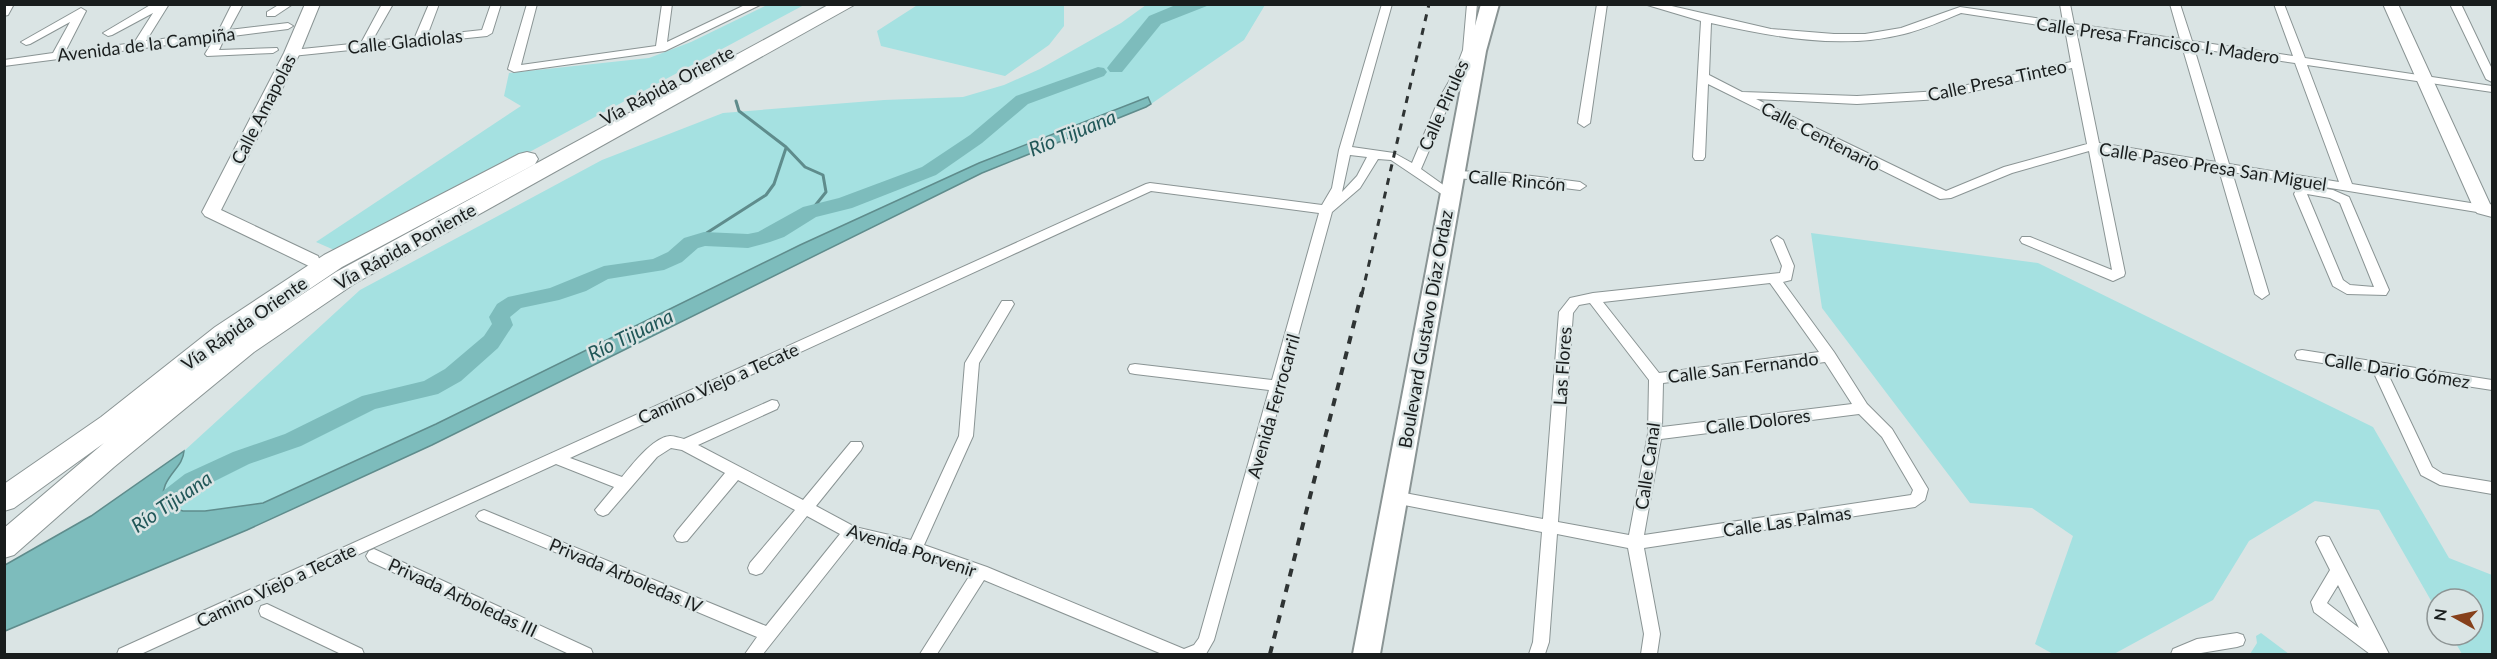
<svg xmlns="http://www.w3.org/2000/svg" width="2497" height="659" font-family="Lato,sans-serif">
  <rect width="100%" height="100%" fill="#dae4e4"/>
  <path fill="#a5e1e1" d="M 919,4 L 1064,5 L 1064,26 L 1049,45 L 1005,76 L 881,46 L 877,31 Z
    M 767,5 L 804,5 L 341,253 L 316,242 L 521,106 L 504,96 L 509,73 L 649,58 L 691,42 Z
    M 1146,5 L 1265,5 L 1244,40 L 1151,104 L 1148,97 L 979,163 L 800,245 L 436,424 L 263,503 L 205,511 L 183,511 L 163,505 C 160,475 183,469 184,451 L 360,290 L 602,160 L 723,113 L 884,100 L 963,97 L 1004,85 L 1040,69 L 1121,23 Z
    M 1811,233 L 2038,263 L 2373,427 L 2449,558 L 2492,575 L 2492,654 L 2462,654 L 2451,635 L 2473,635 L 2473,599 L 2437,599 L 2437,611 L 2379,510 L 2315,501 L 2249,541 L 2213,600 L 2114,654 L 2053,654 L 2035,644 L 2073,536 L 2032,508 L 1970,503 L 1822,308 Z
    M 2261,633 L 2289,654 L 2250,654 L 2257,643 L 2256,636 Z"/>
  <path fill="#7dbcbc" stroke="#5f8c8c" stroke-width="1.5" d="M 1148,97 L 1151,104 L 1146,107 L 982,173 L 432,445 L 247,530 L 5,631 L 5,565 L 91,516 L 184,451 C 183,470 159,476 163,505 L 183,511 L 205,511 L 263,503 L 436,424 L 800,245 L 979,163 Z"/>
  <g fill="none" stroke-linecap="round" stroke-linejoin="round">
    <path stroke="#5f8c8c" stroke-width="3" d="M 736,101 L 739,111 L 786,147 L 805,167 L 823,175 L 826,192 L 810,212
      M 691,243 L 766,195 L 774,184 L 786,148"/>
    <path fill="#7dbcbc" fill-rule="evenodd" d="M 1178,4 L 1212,4 L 1161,24 L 1122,72 L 1110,72 L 1107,68 L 1110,64 L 1149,16 Z
      M 1098,67 L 1104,68 L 1107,72 L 1104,76 L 1028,104 L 982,143 L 936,175 L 852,208 L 816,217 L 784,237 L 770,242 L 748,248 L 705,246 L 698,248 L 682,262 L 664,270 L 608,279 L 586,291 L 559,300 L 521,308 L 510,317 L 513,325 L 498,348 L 461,381 L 438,394 L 375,409 L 301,446 L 249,464 L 201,488 L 148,529 L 140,532 L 132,529 L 128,522 L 132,515 L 185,474 L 233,452 L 285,434 L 362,396 L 424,381 L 445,369 L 484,336 L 492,324 L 489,317 L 497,304 L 508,297 L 550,288 L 604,266 L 653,259 L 668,252 L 684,238 L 704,232 L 748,234 L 758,232 L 803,207 L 839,198 L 922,167 L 970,135 L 1016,96 Z"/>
    <defs>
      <path id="street" d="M 4,4 L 14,4 L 8,15 L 4,16 Z
        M 152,4 L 169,4 L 146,41 L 218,32 L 232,4 L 243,4 L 229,30 L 288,23 L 293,26 L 288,29 L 225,37 L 219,50 L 277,48 L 278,50 L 273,53 L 207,56 L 205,54 L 214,39 L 4,66 L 4,60 L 53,53 L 70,22 L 30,44 L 26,45 L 21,42 L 81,8 L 86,11 L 65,52 L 134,43 L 153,13 L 112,35 L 108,36 L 103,33 Z
        M 280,4 L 293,4 L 275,16 L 267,16 L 267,12 Z
        M 382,4 L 393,4 L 372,41 L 415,37 L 429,4 L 439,4 L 427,36 L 482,30 L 491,4 L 501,4 L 492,33 L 487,36 L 292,56 L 286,53 L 292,50 L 361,43 Z
        M 527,4 L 537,4 L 521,65 L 656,46 L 662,4 L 672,4 L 667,42 L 747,4 L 762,4 L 665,51 L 514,72 L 508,69 Z
        M 1382,4 L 1392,4 L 1352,147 L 1394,153 L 1412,163 L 1439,99 L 1455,71 L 1463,50 L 1467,4 L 1477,4 L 1473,50 L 1467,71 L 1451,99 L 1421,169 L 1456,194 L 1450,198 L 1446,197 L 1391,160 L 1378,159 L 1360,188 L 1332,212 L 1285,383 L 1286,386 L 1283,390 L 1214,640 L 1206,654 L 1162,654 L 984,580 L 937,654 L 920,654 L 970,575 L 914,554 L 854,539 L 763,654 L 745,654 L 757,637 L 479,520 L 476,516 L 479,512 L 484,510 L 489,512 L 766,626 L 840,534 L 807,516 L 762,573 L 756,575 L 750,573 L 748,568 L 750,563 L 795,510 L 738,480 L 687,541 L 682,542 L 677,541 L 674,536 L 677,531 L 725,473 L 682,450 L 671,448 L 657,457 L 608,514 L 603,516 L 598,514 L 595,510 L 614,487 L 556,464 L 141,654 L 117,654 L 119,649 L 1146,184 L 1150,183 L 1322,205 L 1332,188 L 1339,150 ZM 1350,155 L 1367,157 L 1357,176 L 1342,192 ZM 1151,191 L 1319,213 L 1272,380 L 1135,364 L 1130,365 L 1128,369 L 1130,373 L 1135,374 L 1269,390 L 1199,638 L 1194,645 L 1184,649 L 987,567 L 924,545 L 973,436 L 979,363 L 1014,304 L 1012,301 L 1002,301 L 965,363 L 959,436 L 911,540 L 855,527 L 816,506 L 861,450 L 863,446 L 861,442 L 851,442 L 803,500 L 698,445 L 777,409 L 779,405 L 777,401 L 772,400 L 684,439 C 680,438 674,436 670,436 C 653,437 632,465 622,477 L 570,458 Z
        M 1597,4 L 1607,4 L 1590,123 L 1584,127 L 1578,123 Z
        M 1644,4 L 1663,4 L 1771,29 L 1834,34 L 1865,34 L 1901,28 L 1960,7 L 2063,22 L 2060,4 L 2070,4 L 2074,24 L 2180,39 L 2170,4 L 2180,4 L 2192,41 L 2293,56 L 2274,4 L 2284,4 L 2305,58 L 2492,86 L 2492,92 L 2307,65 L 2352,184 L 2483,205 L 2489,209 L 2483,213 L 2232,172 L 2269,294 L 2262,299 L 2255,294 L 2219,170 L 2100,151 L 2125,273 L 2124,276 L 2113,281 L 2022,243 L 2020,240 L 2022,237 L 2030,237 L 2112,270 L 2089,151 L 2012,173 L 1951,198 L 1940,199 L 1708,84 L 1705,157 L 1703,160 L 1695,160 L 1693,157 L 1701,21 ZM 1961,13 L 2065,29 L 2071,62 L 1940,91 L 1857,96 L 1742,92 L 1709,75 L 1711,23 C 1774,37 1841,50 1904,34 C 1924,29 1942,21 1961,13 ZM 2076,30 L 2182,46 L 2216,162 L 2099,143 ZM 2194,48 L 2295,63 L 2339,182 L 2229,164 ZM 2072,68 L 2087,144 L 2004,167 L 1946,191 L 1756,99 L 1857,104 L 1940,99 Z
        M 2450,4 L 2461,4 L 2492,69 L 2492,82 L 2486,79 Z
        M 1455,171 L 1507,173 L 1580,182 L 1586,186 L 1580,190 L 1507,181 L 1451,178 L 1449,175 Z
        M 2307,186 L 2333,190 L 2349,197 L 2389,290 L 2386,295 L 2347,294 L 2333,286 L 2294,194 L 2297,188 ZM 2307,194 L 2330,198 L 2340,203 L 2374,287 L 2350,285 L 2343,280 Z
        M 1777,236 L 1783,240 L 1794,266 L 1791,280 L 1783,282 L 1834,352 L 1867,404 L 1892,429 L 1928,489 L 1925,500 L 1915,507 L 1644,548 L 1660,634 L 1657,654 L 1641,654 L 1644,634 L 1628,548 L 1557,534 L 1549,642 L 1545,654 L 1529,654 L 1533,642 L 1542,532 L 1394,503 L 1389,501 L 1386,497 L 1389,493 L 1394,491 L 1543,519 L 1559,312 L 1570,298 L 1593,293 L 1780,273 L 1782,266 L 1771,240 ZM 1770,283 L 1819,352 L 1659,373 L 1603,302 ZM 1590,303 L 1649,380 L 1648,434 L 1629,535 L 1558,522 L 1573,313 L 1579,305 ZM 1825,362 L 1852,404 L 1662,427 L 1663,383 ZM 1859,414 L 1882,437 L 1913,490 L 1911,495 L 1644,535 L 1661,439 Z
        M 2302,350 L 2492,380 L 2492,390 L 2388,374 L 2432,467 L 2443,474 L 2492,482 L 2492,494 L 2440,485 L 2421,475 L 2373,371 L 2297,359 L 2295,355 L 2297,351 Z
        M 2324,536 L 2329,537 L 2389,654 L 2370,654 L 2314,612 L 2311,602 L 2330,570 L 2316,542 L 2319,537 ZM 2338,585 L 2359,628 L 2327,603 Z
        M 374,549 L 591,649 L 593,654 L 569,654 L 369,561 L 366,556 L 369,551 Z
        M 267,604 L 362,649 L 364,654 L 341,654 L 261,616 L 259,611 L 261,606 Z
        M 2237,633 L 2243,635 L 2245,640 L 2243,645 L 2237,647 L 2195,654 L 2171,654 L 2173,649 L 2197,639 Z"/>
      <path id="secondary" d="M 305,4 L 320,4 L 300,53 L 221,210 L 318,256 L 320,261 L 318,266 L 311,267 L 205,216 L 202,212 L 284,53 Z
        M 2383,4 L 2398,4 L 2490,204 L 2492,205 L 2492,217 L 2477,213 L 2474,209 Z"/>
      <path id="primary" d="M 1481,4 L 1499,4 L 1486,51 L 1380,654 L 1353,654 L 1468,51 Z"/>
      <path id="highway" d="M 830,4 L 856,4 L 354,284 L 254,352 L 114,467 L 14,555 L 4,558 L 4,528 L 104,443 L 14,508 L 4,511 L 4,484 L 101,417 L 215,327 L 324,255 L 519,154 L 527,152 L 535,154 L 538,159 L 535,164 L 342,267 L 262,321 L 336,272 Z"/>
    </defs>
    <use href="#street" stroke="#8a9494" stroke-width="2"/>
    <use href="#secondary" stroke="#8a9494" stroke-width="2"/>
    <use href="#primary" stroke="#8a9494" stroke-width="4"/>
    <use href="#highway" stroke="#8a9494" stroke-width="2"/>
    <use href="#street" fill="#fff" fill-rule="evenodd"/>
    <use href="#secondary" fill="#fff" fill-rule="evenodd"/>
    <use href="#primary" fill="#fff" fill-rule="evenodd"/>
    <use href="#highway" fill="#fff" fill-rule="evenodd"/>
    <path stroke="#2f3434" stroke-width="3" stroke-dasharray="7 7" stroke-linecap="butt" d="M 1362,294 L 1429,4"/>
    <path stroke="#2f3434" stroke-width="4" stroke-dasharray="8 8" stroke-linecap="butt" d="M 1270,654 L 1362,292"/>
  </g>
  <g text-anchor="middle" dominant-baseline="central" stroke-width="5" stroke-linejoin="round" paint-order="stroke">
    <g font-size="18" fill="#191d1d" stroke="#dae4e4">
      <text transform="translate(2158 40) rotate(8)">Calle Presa Francisco I. Madero</text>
      <text transform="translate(405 41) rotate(-6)">Calle Gladiolas</text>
      <text transform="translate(146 44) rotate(-7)">Avenida de la Campiña</text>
      <text transform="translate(1997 80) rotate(-12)">Calle Presa Tinteo</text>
      <text transform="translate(667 85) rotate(-28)">Vía Rápida Oriente</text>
      <text transform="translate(1443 105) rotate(-66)">Calle Pirules</text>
      <text transform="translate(263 109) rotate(-63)">Calle Amapolas</text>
      <text transform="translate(1821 136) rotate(27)">Calle Centenario</text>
      <text transform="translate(2213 166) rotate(9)">Calle Paseo Presa San Miguel</text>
      <text transform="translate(1517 180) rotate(5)">Calle Rincón</text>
      <text transform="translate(405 246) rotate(-29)">Vía Rápida Poniente</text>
      <text transform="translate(244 323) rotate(-35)">Vía Rápida Oriente</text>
      <text transform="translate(1425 329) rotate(-80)">Boulevard Gustavo Díaz Ordaz</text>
      <text transform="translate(1562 366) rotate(-86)">Las Flores</text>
      <text transform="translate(1743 367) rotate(-7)">Calle San Fernando</text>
      <text transform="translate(2397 370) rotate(9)">Calle Dario Gómez</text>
      <text transform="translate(718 383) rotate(-24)">Camino Viejo a Tecate</text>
      <text transform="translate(1273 406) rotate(-74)">Avenida Ferrocarril</text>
      <text transform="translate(1758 421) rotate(-7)">Calle Dolores</text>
      <text transform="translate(1647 466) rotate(-82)">Calle Canal</text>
      <text transform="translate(1787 521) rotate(-8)">Calle Las Palmas</text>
      <text transform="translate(912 550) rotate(18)">Avenida Porvenir</text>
      <text transform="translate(626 575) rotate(23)">Privada Arboledas IV</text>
      <text transform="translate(276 585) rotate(-25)">Camino Viejo a Tecate</text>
      <text transform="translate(463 597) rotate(25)">Privada Arboledas III</text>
    </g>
    <g font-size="20" font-style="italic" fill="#215758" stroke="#dae4e4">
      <text transform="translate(1072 132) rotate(-22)">Río Tijuana</text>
      <text transform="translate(630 334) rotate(-26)">Río Tijuana</text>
      <text transform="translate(171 501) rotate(-34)">Río Tijuana</text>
    </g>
  </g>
  <rect width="2497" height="659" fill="none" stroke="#191d1d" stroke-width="12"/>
  <g transform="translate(2455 617) rotate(278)"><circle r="28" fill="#dae4e4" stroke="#8d9494" stroke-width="1.5"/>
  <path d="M0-4.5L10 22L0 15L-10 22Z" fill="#86401b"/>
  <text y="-9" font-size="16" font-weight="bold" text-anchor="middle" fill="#191d1d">N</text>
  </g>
</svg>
